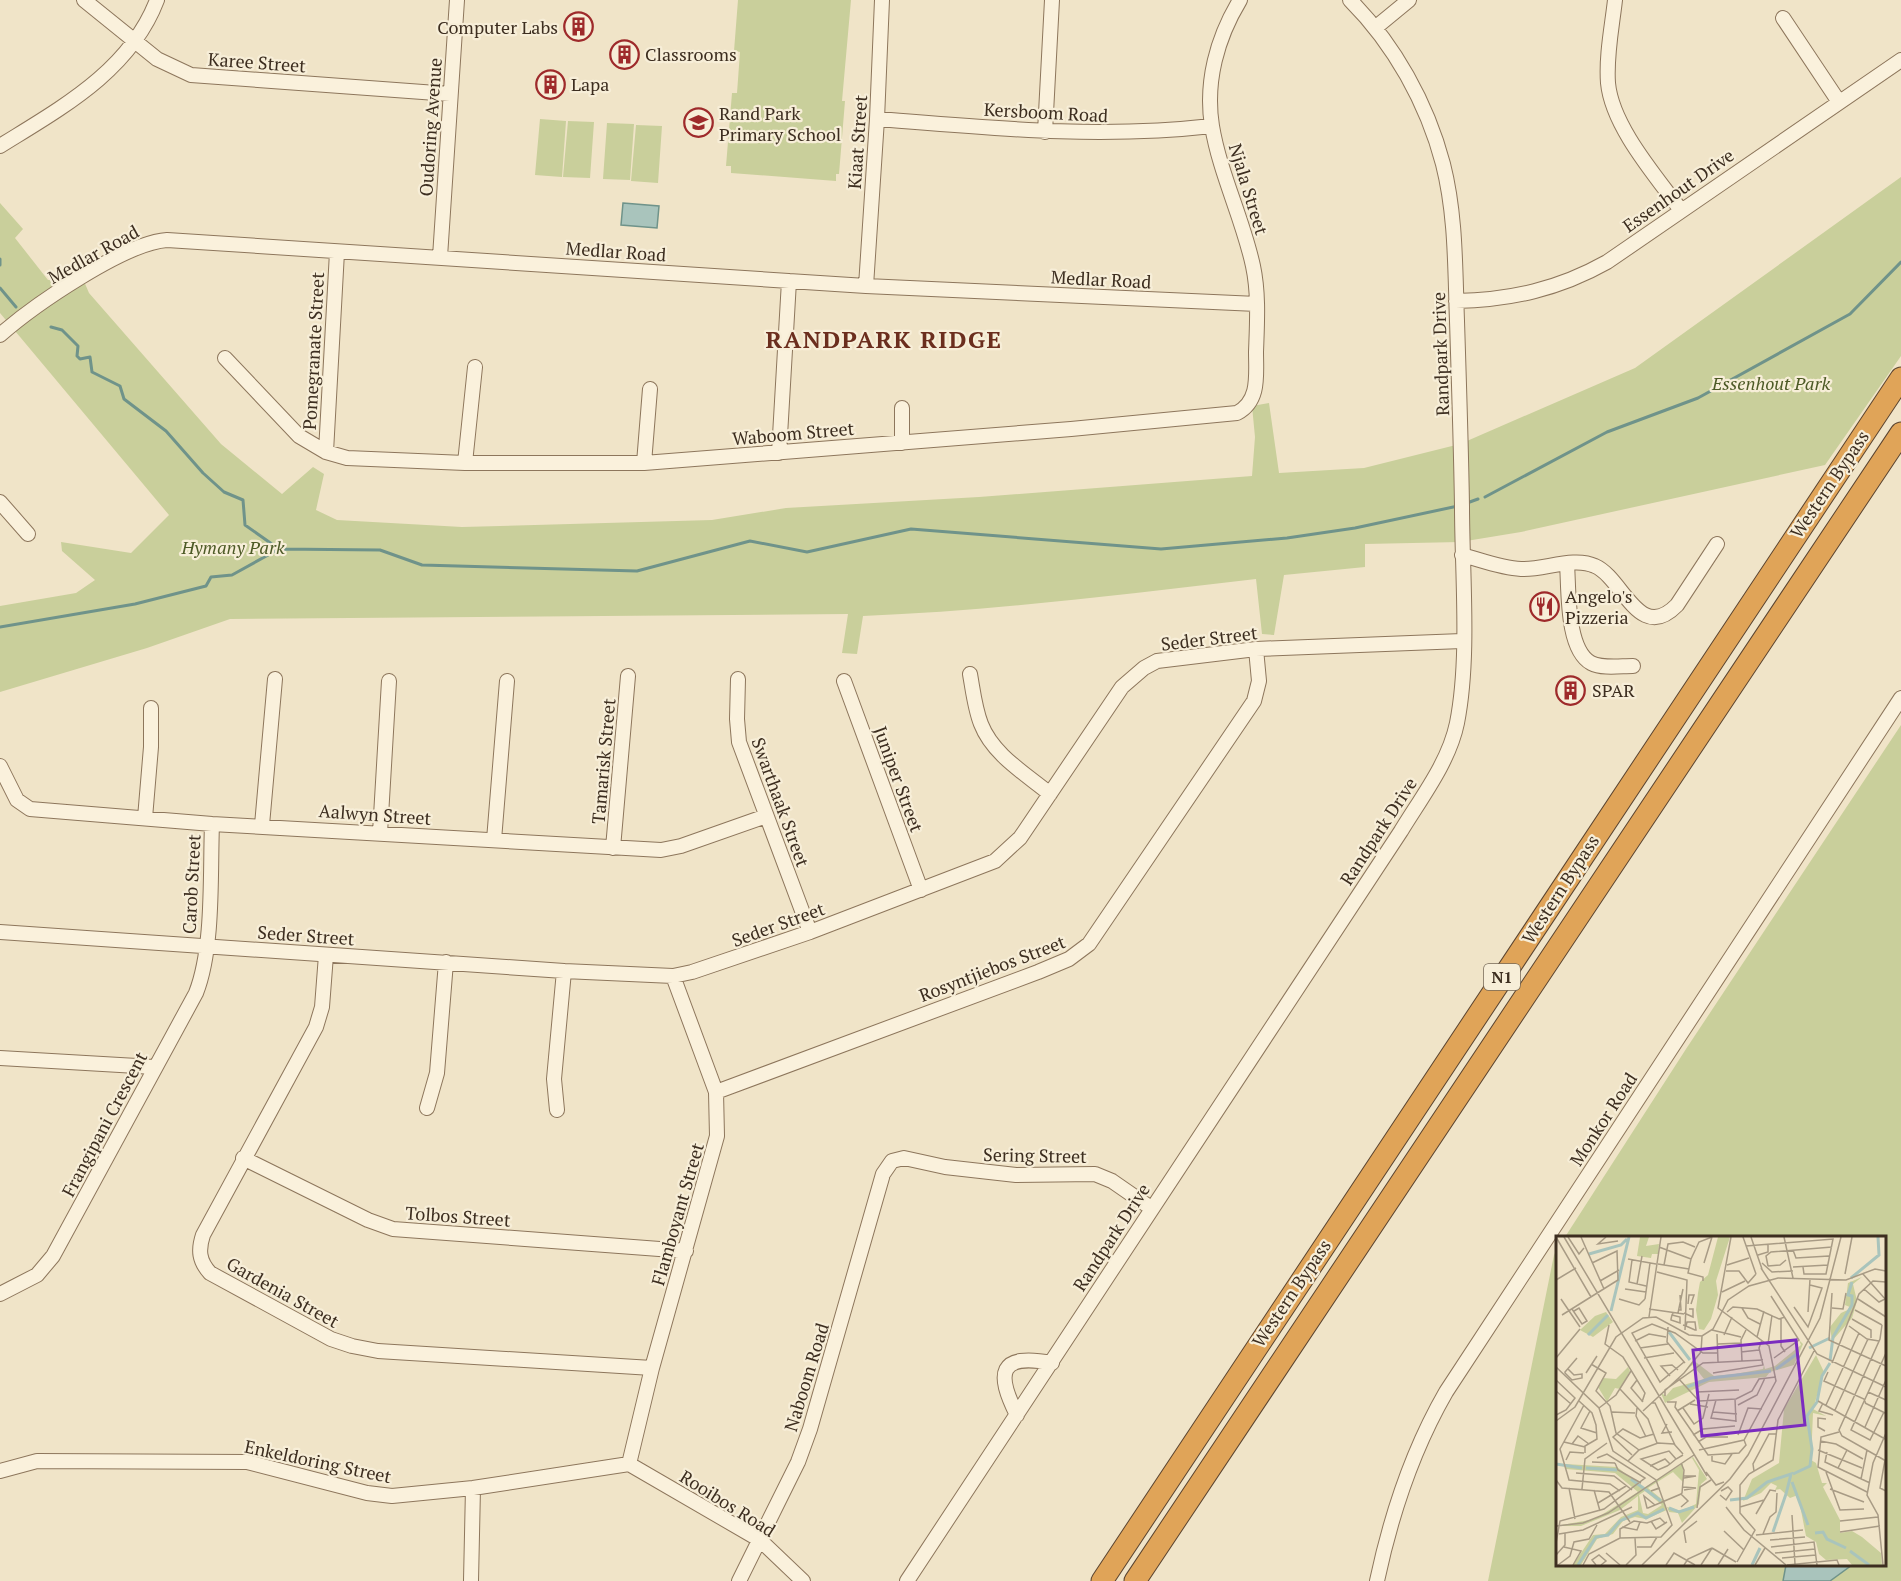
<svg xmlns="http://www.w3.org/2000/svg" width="1901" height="1581" font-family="'PT Serif',serif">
  <rect width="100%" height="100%" fill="#f0e4c8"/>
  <path fill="#c9cf9b" d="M 738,0 L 851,0 L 842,101 L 845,101 L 839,174 L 836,174 L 836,181 L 731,173 L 731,166 L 726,166 L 732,93 L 737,93 L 740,52 L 734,51 Z
    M 540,119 L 566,121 L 562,177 L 535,175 Z
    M 568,121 L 594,122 L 590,178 L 563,177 Z
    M 607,123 L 634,124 L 630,180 L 603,179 Z
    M 636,125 L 662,126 L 658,183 L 631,181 Z
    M 1901,177 L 1901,356 L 1825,465 L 1521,532 L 1460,542 L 1365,544 L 1365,567 L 1284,575 L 1274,635 L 1262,634 L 1256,579 C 1125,594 994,611 863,616 L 857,654 L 842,653 L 848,614 L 230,619 L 147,648 L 0,692 L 0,606 L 76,593 L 95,580 L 62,551 L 61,542 L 131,553 L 169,515 L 0,313 L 0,203 L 23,229 L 15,238 L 48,280 L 83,279 L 89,293 L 221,444 L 282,494 L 313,467 L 324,474 L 316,510 L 337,520 L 462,527 L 712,520 L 786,508 L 979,497 L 1252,476 L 1255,437 L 1252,406 L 1269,403 L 1279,473 L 1364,468 L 1460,444 L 1635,368 Z
    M 1901,725 L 1901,1581 L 1488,1581 L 1554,1255 L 1557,1249 L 1558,1564 L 1884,1564 L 1884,1238 L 1565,1237 L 1686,1049 Z"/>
  <path fill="#a9c4bc" stroke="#6f938a" stroke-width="1.5" d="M 623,203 L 659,206 L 657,228 L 621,225 Z
    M 1786,1565 L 1786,1564 L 1852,1565 L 1830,1581 L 1783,1581 Z"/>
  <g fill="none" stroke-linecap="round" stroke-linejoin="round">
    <path stroke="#6f938a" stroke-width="3" d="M 0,259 L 0,265
      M 0,288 L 16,307
      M 51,327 L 62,330 L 78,346 L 77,356 L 80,359 L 90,357 L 92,372 L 120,386 L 124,399 L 166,431 L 203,473 L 224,492 L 243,500 L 245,525 L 279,549
      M 1485,497 L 1607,432 L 1698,398 L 1850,314 L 1901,262
      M 1467,503 L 1478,499
      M 0,627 L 135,604 L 206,586 L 211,577 L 232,575 L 279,549 L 380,550 L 422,565 L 637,571 L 750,541 L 807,552 L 911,529 L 1161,549 L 1287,538 L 1355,528 L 1458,506"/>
    <defs>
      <path id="minor" d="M 84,0 L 157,59 L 191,75 L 450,94
        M 1615,0 C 1612,27 1606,55 1608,83 C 1612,126 1655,175 1680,209
        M 1783,18 L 1839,102
        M 1375,28 L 1409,0
        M 877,119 C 991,128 1098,139 1212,126
        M 1045,132 L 1052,0
        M 0,146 C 61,108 130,71 157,0
        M 440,257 L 457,0
        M 866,286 L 877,119 L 882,0
        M 1456,301 C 1511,300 1559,289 1607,262 L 1901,60
        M 0,335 C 33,306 124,243 167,240 L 866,286 L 1257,304
        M 225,358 L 299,436 L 326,452 L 347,458 L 465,463 L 644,463 L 1071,429 L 1237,413 C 1260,401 1256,375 1256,352 C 1257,324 1259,294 1253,266 C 1243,219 1220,174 1212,126 C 1205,82 1217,38 1240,0
        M 902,408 L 902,443
        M 326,452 L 337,252
        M 779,453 L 789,281
        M 465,463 L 475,367
        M 644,463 L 650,389
        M 0,502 L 28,534
        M 1462,555 C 1481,560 1501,568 1521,569 C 1544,570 1574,556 1595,566 C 1623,578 1639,644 1677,605 L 1717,544
        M 1567,564 C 1569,590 1566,649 1591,663 C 1603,669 1620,666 1633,666
        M 970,674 C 973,691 975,709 981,724 C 993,755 1026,774 1050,794
        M 738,679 L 737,719 L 739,742 L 810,932
        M 844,681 L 921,890
        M 0,766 L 17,800 L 30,809 L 212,824 L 661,850 L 681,846 L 766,816
        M 145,818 L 151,747 L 151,708
        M 262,825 L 275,679
        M 380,833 L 389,681
        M 494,840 L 507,681
        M 613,848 L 628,676
        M 0,932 L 564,971 L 673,976 L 692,972 L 810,932 L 995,861 L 1020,838 L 1122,687 L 1144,668 L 1157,661 L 1256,649 L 1462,641
        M 326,955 L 322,1007 L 316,1027 L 203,1235 C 198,1250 199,1261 210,1273 L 331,1339 L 352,1346 L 378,1351 L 652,1368
        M 0,1058 L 154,1067
        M 716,1092 L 1038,972 L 1069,959 L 1089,944 L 1254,701 L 1259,681 L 1256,649
        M 427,1108 L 437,1073 L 446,962
        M 557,1110 L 554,1079 L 564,971
        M 243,1158 L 368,1220 L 393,1229 L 686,1251
        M 0,1294 L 37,1275 L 53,1256 L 196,993 C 214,947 210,874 212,824
        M 1017,1415 C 996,1373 998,1353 1052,1363
        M 629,1464 L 652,1368 L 717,1136 L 716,1092 L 673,976
        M 629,1464 L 760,1540 L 803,1581
        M 0,1471 L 37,1461 L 247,1462 L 367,1493 L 392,1496 L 473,1488 L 629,1464
        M 471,1581 L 473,1488
        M 739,1581 L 798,1462 L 810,1429 L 883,1174 L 892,1161 L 904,1158 L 945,1167 L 1016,1175 L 1095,1174 L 1112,1181 L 1151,1208
        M 907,1581 L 1401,831 C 1421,798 1449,762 1457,723 C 1470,657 1462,574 1462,506 C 1461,444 1459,383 1457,321 C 1455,268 1456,215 1443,164 C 1427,103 1394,44 1350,0
        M 1377,1581 C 1391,1515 1412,1451 1446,1392 L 1901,698"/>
      <path id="highway" d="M 1102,1581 L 1901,378
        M 1135,1581 L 1901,433"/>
    </defs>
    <use href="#minor" stroke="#8d765c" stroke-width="16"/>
    <use href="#highway" stroke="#5b4430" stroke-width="23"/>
    <use href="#minor" stroke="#faf1dc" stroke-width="14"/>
    <use href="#highway" stroke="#e0a458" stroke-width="21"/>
  </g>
  <defs>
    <symbol id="building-ring" viewBox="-11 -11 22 22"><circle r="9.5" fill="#f7eed8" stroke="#9e2a2b" stroke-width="1.5"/><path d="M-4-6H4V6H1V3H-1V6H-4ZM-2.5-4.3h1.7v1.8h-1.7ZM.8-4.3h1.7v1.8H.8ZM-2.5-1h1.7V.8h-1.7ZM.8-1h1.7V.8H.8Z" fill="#9e2a2b"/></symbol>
    <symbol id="school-ring" viewBox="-11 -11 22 22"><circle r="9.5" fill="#f7eed8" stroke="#9e2a2b" stroke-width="1.5"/><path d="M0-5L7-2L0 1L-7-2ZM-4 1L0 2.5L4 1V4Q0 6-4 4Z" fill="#9e2a2b"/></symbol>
    <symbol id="restaurant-ring" viewBox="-11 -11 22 22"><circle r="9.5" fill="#f7eed8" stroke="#9e2a2b" stroke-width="1.5"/><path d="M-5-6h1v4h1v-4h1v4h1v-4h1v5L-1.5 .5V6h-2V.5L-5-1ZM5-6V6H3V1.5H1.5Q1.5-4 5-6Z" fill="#9e2a2b"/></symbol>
  </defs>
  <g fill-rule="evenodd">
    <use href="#building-ring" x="562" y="10" width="33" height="33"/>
    <use href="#building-ring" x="608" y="38" width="33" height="33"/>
    <use href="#building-ring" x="534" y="68" width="33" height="33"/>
    <use href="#school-ring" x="682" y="106" width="33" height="33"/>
    <use href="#restaurant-ring" x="1528" y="590" width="33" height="33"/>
    <use href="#building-ring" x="1554" y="674" width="33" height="33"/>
  </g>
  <g text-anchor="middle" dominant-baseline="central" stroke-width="4.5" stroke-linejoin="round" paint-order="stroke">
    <rect fill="#f7eed8" stroke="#756857" stroke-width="1.5" x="1484" y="964" width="36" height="26" rx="4.5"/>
    <g font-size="16" font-weight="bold" fill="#3d2e20">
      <text x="1502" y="977">N1</text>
    </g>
    <g font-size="18" fill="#3d2e20" stroke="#f7eed8" text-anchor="start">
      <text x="558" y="27" text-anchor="end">Computer Labs</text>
      <text x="645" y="54">Classrooms</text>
      <text x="571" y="84">Lapa</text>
      <text x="719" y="113">Rand Park<tspan x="719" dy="21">Primary School</tspan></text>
      <text x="1565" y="596">Angelo's<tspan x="1565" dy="21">Pizzeria</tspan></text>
      <text x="1592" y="690">SPAR</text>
    </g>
    <g font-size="18" fill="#3d2e20" stroke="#f7eed8">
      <text transform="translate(257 62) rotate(4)">Karee Street</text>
      <text transform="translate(1046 112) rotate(3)">Kersboom Road</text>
      <text transform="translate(430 127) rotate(-86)">Oudoring Avenue</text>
      <text transform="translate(857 142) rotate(-86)">Kiaat Street</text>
      <text transform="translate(1249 189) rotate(73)">Njala Street</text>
      <text transform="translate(1678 190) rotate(-35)">Essenhout Drive</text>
      <text transform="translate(616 251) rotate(4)">Medlar Road</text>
      <text transform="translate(93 254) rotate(-29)">Medlar Road</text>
      <text transform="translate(1101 279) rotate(3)">Medlar Road</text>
      <text transform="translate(313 351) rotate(-87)">Pomegranate Street</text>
      <text transform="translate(1440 354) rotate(-92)">Randpark Drive</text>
      <text transform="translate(793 433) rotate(-5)">Waboom Street</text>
      <text transform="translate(1829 484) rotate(-56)">Western Bypass</text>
      <text transform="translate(1209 638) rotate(-7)">Seder Street</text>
      <text transform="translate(603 761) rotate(-85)">Tamarisk Street</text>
      <text transform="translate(899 779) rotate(70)">Juniper Street</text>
      <text transform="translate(781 802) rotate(70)">Swarthaak Street</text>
      <text transform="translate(375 814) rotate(4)">Aalwyn Street</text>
      <text transform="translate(1378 831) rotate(-57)">Randpark Drive</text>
      <text transform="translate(191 884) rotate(-87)">Carob Street</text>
      <text transform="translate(1560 889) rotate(-57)">Western Bypass</text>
      <text transform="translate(778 924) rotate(-20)">Seder Street</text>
      <text transform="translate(306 935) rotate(4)">Seder Street</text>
      <text transform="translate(992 968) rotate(-21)">Rosyntjiebos Street</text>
      <text transform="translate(1603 1119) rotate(-57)">Monkor Road</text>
      <text transform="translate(104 1124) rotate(-62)">Frangipani Crescent</text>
      <text transform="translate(1035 1155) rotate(1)">Sering Street</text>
      <text transform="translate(677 1214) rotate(-74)">Flamboyant Street</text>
      <text transform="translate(458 1216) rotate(4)">Tolbos Street</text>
      <text transform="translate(1111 1237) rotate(-57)">Randpark Drive</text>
      <text transform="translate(283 1292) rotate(29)">Gardenia Street</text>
      <text transform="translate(1291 1293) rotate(-56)">Western Bypass</text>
      <text transform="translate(806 1377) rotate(-73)">Naboom Road</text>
      <text transform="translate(318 1461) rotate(12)">Enkeldoring Street</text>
      <text transform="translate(728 1503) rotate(32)">Rooibos Road</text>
    </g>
    <g font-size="18" font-style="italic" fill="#4d5a26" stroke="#f7eed8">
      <text x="1771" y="383">Essenhout Park</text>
      <text x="233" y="547">Hymany Park</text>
    </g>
    <g font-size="24" font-weight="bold" letter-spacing="1.5" fill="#6b2e1e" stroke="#f7eed8">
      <text x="884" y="339">RANDPARK RIDGE</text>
    </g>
  </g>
  <g transform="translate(1556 1236)">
    <rect width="330" height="330" fill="#f0e4c8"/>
    <path d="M 84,1 L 93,1 L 90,10 L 103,8 L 102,18 L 96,18 L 95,22 L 81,20 ZM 162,1 L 174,1 L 160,45 L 162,59 L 155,83 L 148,94 L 143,93 L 140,74 L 142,57 L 144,46 L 152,39 ZM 306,41 L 297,48 L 301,65 L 296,82 L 276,105 L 274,91 L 285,77 L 296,72 L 289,69 L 292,47 ZM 50,76 L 57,86 L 37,101 L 24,94 L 39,80 ZM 243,104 L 247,108 L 238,129 L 214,136 L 210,141 L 153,146 L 109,167 L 105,157 L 110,160 L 117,152 L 148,143 L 137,129 L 131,132 L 137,124 L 158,140 L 179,138 L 207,133 L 208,129 L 209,133 L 219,130 L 245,109 ZM 260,119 L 268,136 L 257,173 L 270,180 L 257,177 L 255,224 L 260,227 L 266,247 L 271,247 L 267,251 L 284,284 L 284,297 L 296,295 L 306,301 L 325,317 L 326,329 L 296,329 L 291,323 L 270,324 L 263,318 L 260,306 L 250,300 L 242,259 L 234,262 L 224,253 L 219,254 L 221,250 L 215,247 L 205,257 L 187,265 L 196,243 L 223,227 L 228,173 ZM 72,131 L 74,135 L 64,153 L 59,152 L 51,166 L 42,151 L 47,142 L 60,143 ZM 137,221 L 151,243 L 145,248 L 143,268 L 126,287 L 122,277 L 113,276 L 111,271 L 125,275 L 140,268 L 143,234 L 136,222 L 127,227 L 127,246 L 117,236 L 92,252 L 108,265 L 111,274 L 90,283 L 79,281 L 67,285 L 57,298 L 41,303 L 25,329 L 17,329 L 37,299 L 49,298 L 65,281 L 82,274 L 82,260 L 64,274 L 25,290 L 0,290 L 39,283 L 82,256 L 59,237 L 10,233 L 9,228 L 61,231 L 88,252 ZM 89,255 L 106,269 L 92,278 L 87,277 L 83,259 Z" fill="#c9cf9b" fill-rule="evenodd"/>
    <path fill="none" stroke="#a9c4bc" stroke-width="3" d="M 33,18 L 65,9 L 71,3M 295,42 L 323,19 L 322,1M 55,75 L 73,1M 113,96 L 134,124M 32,99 L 52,79M 253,112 L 274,102M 274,125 L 277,101 L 296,69 L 296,60 L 292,59 L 296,46M 220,133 L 241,118M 131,151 L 155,142 L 215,135M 0,228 L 26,232M 30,232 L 61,234M 237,238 L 254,230 L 256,213 L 251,180 L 261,166 L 266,140 L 274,127M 75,243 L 105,265M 236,246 L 252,289M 174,264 L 191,262 L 211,246 L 235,238 L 230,258M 113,272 L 123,276 L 138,271M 217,296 L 230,258M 259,297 L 267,296 L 271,303 L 290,312M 294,315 L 313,329M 22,329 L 40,301 L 52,299 L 64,285 L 82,277 L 90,282 L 108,273M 196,329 L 204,312"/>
    <path fill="none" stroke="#a89b85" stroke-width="1.5" d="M 0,1 L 35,61M 8,1 L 151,240M 12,1 L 23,18 L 28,12M 25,1 L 48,53M 50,1 L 42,8 L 62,5M 187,1 L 200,38M 195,1 L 206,33M 228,1 L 237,42M 190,10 L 277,3 L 270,38 L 248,38 L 247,31M 103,11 L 135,23M 237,14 L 240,22 L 273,20M 202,19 L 212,16 L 212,8M 72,23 L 100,28M 76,24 L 73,46 L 90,50M 148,27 L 156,1M 206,27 L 216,36 L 237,35M 102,28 L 133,33M 108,29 L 112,8 L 127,6 L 139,11M 171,29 L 193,22M 212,30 L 210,20 L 215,16 L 276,11M 212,30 L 224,29 L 230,24M 237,31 L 272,29M 205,32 L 261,118 L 330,151M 170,35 L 183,35 L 192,47 L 200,38M 101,36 L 131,44 L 129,94M 289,38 L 296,1M 307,38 L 330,64M 0,44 L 20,32M 44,45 L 63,34M 147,45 L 147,41 L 132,37 L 135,23 L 143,6 L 156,1M 81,48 L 86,20M 69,53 L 90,56M 308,53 L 323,66 L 329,63M 166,56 L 189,45M 276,57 L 273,104 L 330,130M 215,60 L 243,104 L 218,122M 5,63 L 24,91M 63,63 L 83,69 L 89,63M 89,63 L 94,27M 302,63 L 330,81M 132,68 L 133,59 L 138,59 L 135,68M 238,71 L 252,91 L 266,52 L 254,49M 186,72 L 192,82 L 204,88M 276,72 L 287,73 L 290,57M 16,73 L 26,88 L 31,85 L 23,72 L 18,75M 93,73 L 128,78M 122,74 L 125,74 L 124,59M 299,74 L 326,89M 171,76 L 177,71 L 201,73 L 223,83 L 229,81M 252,76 L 254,43M 122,77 L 127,53M 128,77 L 137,81 L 137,73 L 133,73M 6,79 L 62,44 L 61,15 L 36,27M 116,79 L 124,81 L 124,87 L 115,84 L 115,83 L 116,79 L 117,77M 93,81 L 105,1M 225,83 L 225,110 L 229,116M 296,83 L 315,94 L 315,102M 53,89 L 49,108 L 67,121 L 89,157 L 86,166M 127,89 L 130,90 L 139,94 L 140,94 L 139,86 L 131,86 L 130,90M 326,89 L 324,103 L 283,194 L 286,200 L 330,225M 293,90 L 311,103 L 323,105M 112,91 L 111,106 L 129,127M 156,94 L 185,101M 161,98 L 162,126M 168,99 L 176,81M 201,101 L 208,75M 79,105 L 93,98 L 110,101M 162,108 L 185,107M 212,108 L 216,79M 84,112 L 112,108M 185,116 L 203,114M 0,122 L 24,93M 88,122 L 118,117M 186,125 L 185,104 L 190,94M 128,126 L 104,146 L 76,97 L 96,88 L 119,97 L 147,117 L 162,117M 276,127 L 303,58 L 317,45 L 330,46M 35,128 L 50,137 L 40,155 L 54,170 L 60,197 L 83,214M 0,131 L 43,172 L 57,215 L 100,244 L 116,289 L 105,301 L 64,302 L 33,318 L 27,329M 12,133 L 18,139 L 26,138 L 26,142 L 16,144 L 9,137 L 9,136 L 21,122M 272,136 L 268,145 L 308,163 L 310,168M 30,137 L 41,120M 157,137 L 207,129 L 203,112 L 206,104M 114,140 L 105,130 L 116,129 L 122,134M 122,142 L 143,165 L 180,163 L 196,155 L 203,143 L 220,141M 81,144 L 75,152 L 87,166M 64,153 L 92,183 L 101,207M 0,155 L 15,168M 141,156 L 183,154M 312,156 L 330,164M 109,160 L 109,154 L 147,127 L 207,124M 179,163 L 180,186M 160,164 L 155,182 L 180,185M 23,165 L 36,177 L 40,189 L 41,203 L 29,210 L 29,217M 262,165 L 329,203M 111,166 L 120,166 L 119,171 L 152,219 L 183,217 L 190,209 L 188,204M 96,167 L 99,167 L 119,209M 267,167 L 263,175 L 277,179M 309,167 L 329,177M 134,168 L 152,171M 28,169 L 4,213 L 13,244 L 54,248 L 64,255M 182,169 L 201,159 L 209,142M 270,169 L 303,97M 43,172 L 60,159 L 75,135M 81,172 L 80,180 L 90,201M 127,172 L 138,188 L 147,182 L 153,158M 279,174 L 312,103M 34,175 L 25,192 L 41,197M 87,175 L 128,137 L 145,116 L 146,100M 121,175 L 139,164M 56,176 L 79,177M 157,176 L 181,178M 328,176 L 314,204 L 295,194 L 330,117M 0,179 L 10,174 L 19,162 L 0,144M 0,185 L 19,171 L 60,101 L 87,82 L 100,81 L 133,99 L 146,100 L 157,93 L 172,64 L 193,50 L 222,42 L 290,44 L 319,33 L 330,35M 111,188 L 106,197 L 116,196M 309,191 L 330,144M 269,195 L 262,191 L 262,182 L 270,183M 283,196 L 265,201 L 262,231 L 311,256M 137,199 L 147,193 L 179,190M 182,199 L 192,172 L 206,173M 264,205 L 280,208 L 307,223M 8,206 L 29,211M 142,206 L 150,201 L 172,201M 16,208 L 22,200 L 33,208M 143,214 L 188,204 L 220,145 L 213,110 L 162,72 L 175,1M 262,214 L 306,232M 271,216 L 269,226 L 314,247M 76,219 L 57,201 L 67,193 L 84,202 L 98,198M 156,220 L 156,225 L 169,228 L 176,218M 120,223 L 113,215 L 85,223 L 102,234 L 111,230 L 114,228 L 120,223 L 127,219M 10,224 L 14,216 L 28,217M 329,224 L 324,252 L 330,255M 72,225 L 83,214 L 102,207 L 118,208 L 127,218M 36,226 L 59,227M 59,227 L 62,234 L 85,247M 94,230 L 109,223 L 114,228M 282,232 L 291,214M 198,235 L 197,228 L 213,198 L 220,198M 150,236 L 160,249 L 168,246M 270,236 L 284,274 L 308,273M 20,237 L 58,240 L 76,254M 128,242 L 140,240 L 128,240M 305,243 L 311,214M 0,244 L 6,252 L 53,256 L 74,286M 127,251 L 140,252 L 128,254M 13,252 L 19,283M 103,252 L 95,255 L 104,252M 26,253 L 29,223 L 51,207M 274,253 L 308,266M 38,254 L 44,275M 125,258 L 132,265 L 125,271M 164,259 L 170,264 L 176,255 L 172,251 L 165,255M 42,267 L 70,250M 99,269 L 88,260 L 91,272 L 92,272 L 125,258 L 126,257 L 128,234 L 125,227M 170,271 L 188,294 L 230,329M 184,271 L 208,264M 141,272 L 144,251 L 155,244M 200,278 L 214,254 L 220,255M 236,279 L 239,328M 95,285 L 100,293 L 111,286M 284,285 L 322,281M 0,290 L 27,287 L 52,277 L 138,219M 66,291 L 81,294 L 84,286M 168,295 L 188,314M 284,296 L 324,290M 3,298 L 27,294 L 76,271M 207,298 L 214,281 L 220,276 L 221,257M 200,299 L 247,294M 64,302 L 64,293 L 78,285 L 91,287 L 104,282 L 109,287M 214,304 L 249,301M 0,307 L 4,285 L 48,273 L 89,242 L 51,218 L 41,222M 130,307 L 128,295 L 141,285M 8,311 L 25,315 L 17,329M 81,311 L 95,311 L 101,301M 215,311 L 258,306 L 261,329M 156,312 L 180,326M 50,317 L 64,329M 219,317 L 259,313M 0,319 L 9,309 L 9,297M 226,322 L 260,319M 181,326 L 199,294 L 184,277 L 184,249 L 193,238 L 217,224 L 222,184 L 258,115M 2,329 L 14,320 L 18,306 L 33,303 L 41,289M 40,329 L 36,324 L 43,319 L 50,325 L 45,329M 70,329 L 80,319 L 79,302M 86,329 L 174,243 L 192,219 L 264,82 L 285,1M 110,329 L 118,317 L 139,329M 128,329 L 132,323 L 156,312M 145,329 L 156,312M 162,329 L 172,313M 199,329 L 209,312M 231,329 L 281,324 L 283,329M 327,329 L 322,279 L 311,259 L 317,227 L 330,197"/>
    <path fill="#7b2cbf" fill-opacity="0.15" stroke="#7b2cbf" stroke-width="3" d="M 240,104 L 249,189 L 146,200 L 137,114 Z"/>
    <rect width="330" height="330" fill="none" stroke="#3d2e20" stroke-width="3"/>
  </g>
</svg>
